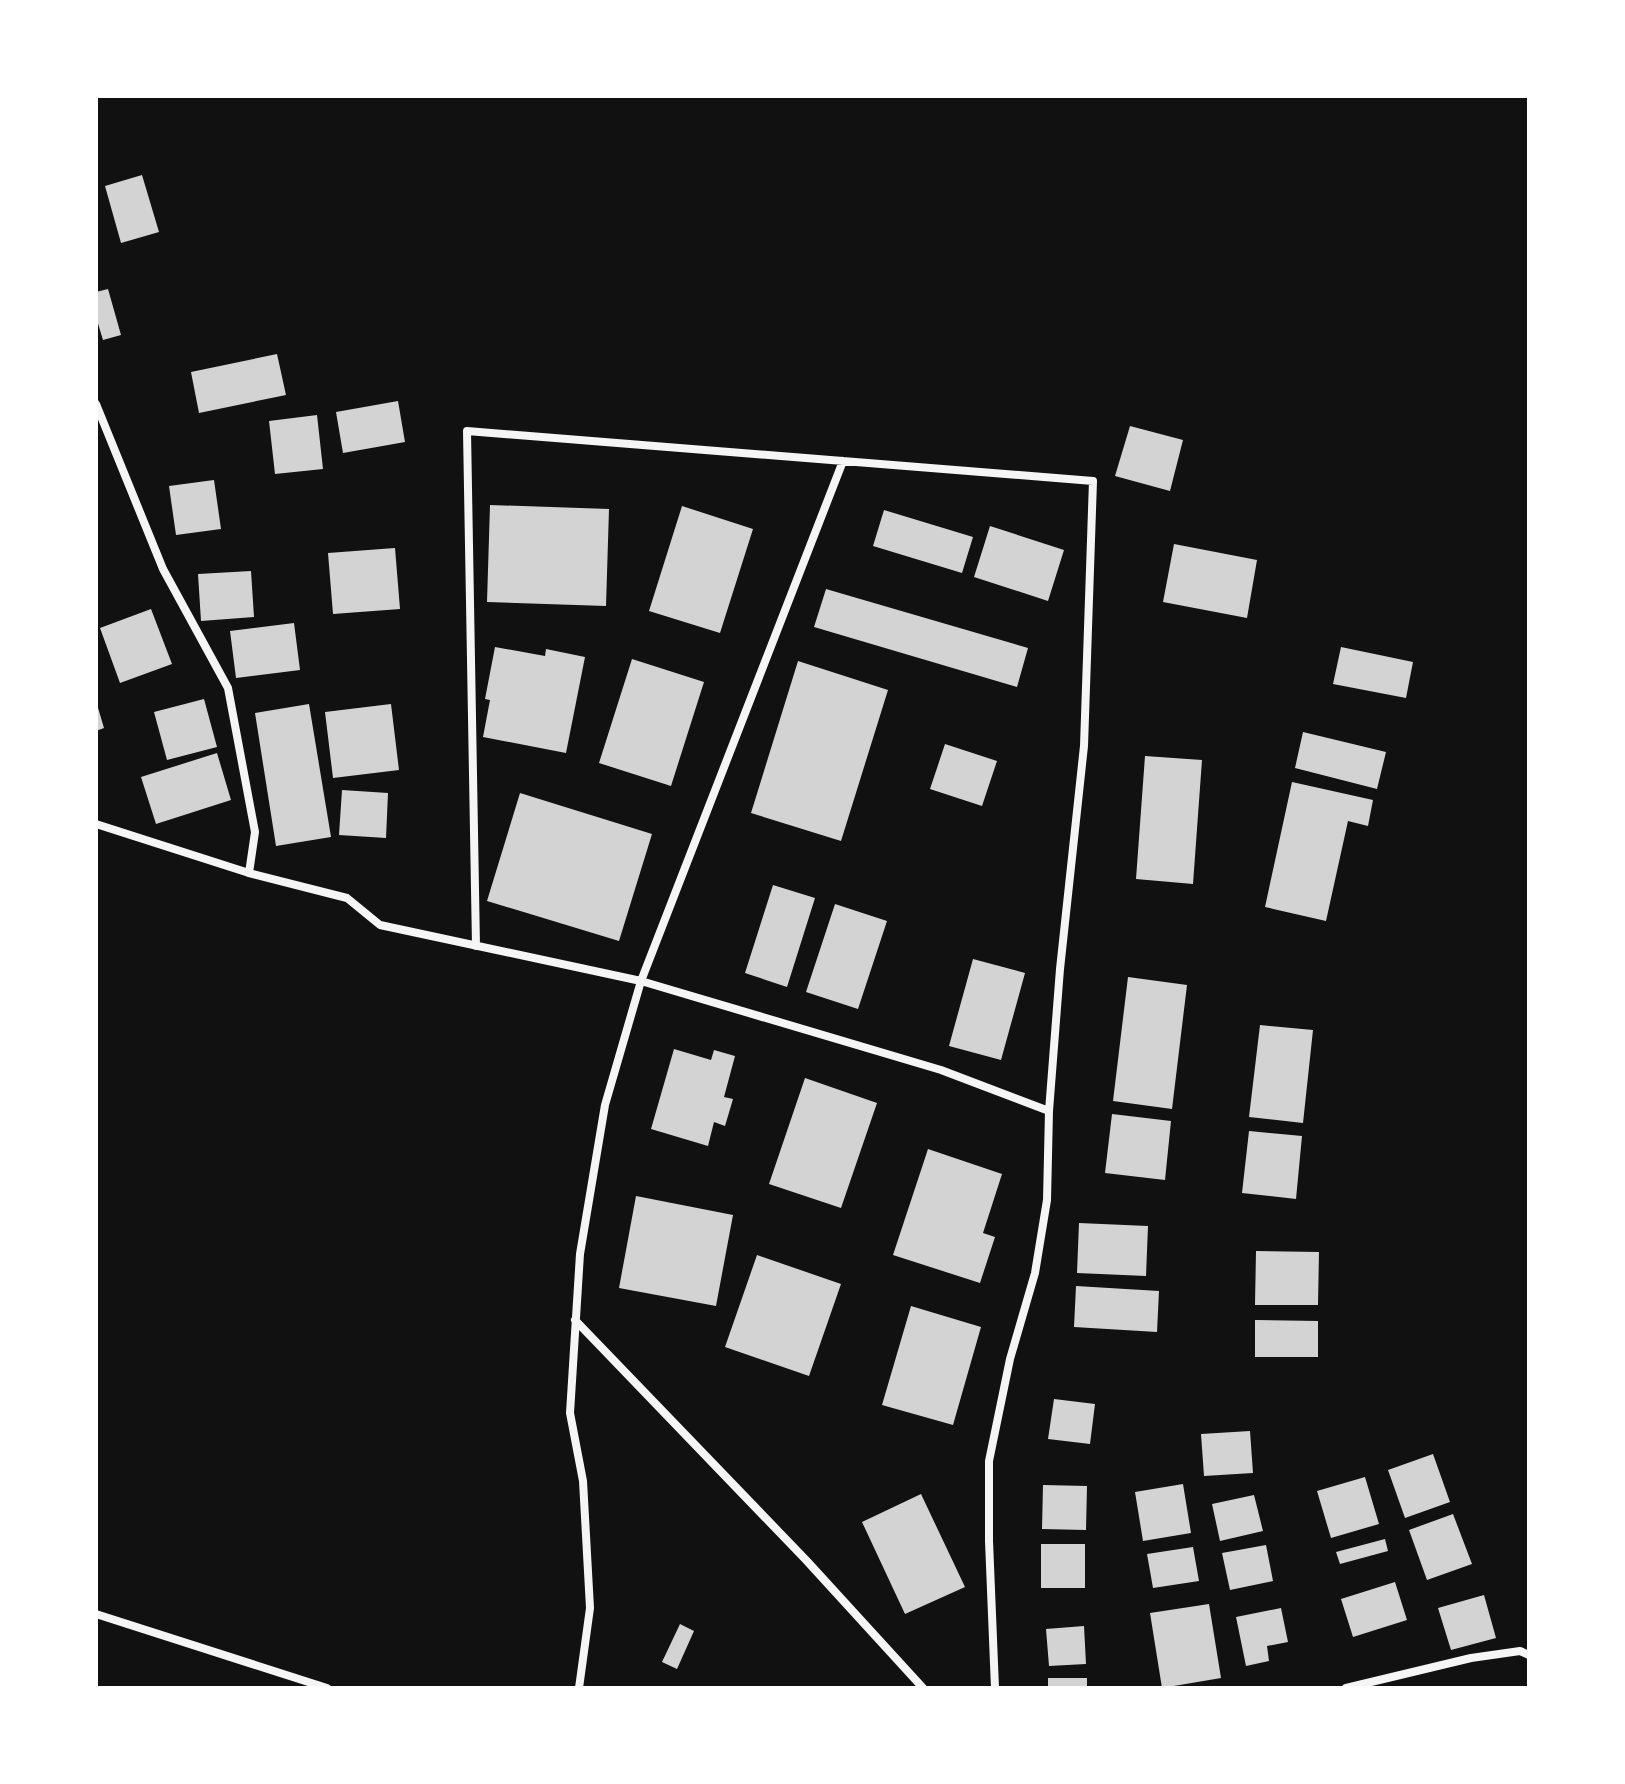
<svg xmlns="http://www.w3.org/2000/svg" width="1625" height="1784" font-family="Lato,sans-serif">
  <rect width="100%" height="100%" fill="#111"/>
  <path fill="#d3d3d3" d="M 142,175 L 159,232 L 121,243 L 105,186 Z
    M 108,289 L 121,335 L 103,340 L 96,317 L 96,292 Z
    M 277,354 L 286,395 L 199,413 L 191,372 Z
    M 398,401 L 405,442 L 343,453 L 336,412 Z
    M 317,415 L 323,469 L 275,474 L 269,421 Z
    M 1130,426 L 1183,440 L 1170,491 L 1115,476 Z
    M 214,480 L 221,529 L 176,535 L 169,486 Z
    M 490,505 L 609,509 L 606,606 L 487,602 Z
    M 682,506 L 753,529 L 720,633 L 649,611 Z
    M 884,510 L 973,537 L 962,573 L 873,546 Z
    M 990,526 L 1064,550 L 1048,601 L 974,577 Z
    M 1174,544 L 1257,560 L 1247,618 L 1163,602 Z
    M 395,548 L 400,609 L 333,614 L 328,553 Z
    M 251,571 L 254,617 L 201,621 L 198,574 Z
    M 826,589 L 1028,648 L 1017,687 L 814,627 Z
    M 151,609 L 172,664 L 120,683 L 100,628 Z
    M 294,623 L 300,670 L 236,678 L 230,631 Z
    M 495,647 L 545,656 L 546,649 L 585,657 L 566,753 L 483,737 L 490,700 L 485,699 Z
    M 1341,647 L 1413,662 L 1406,698 L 1333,684 Z
    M 632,659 L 704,682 L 671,786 L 599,763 Z
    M 798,661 L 888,690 L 841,841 L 751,813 Z
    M 204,699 L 217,747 L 167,760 L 154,712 Z
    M 96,701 L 104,728 L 96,731 Z
    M 309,704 L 331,837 L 276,846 L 255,713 Z
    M 391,704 L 399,770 L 333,778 L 325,712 Z
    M 1303,732 L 1386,752 L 1377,789 L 1295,768 Z
    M 945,744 L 997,761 L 982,806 L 930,789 Z
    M 217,753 L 231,800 L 156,824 L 141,777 Z
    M 1145,756 L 1202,760 L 1193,884 L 1136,879 Z
    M 1292,782 L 1373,800 L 1368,826 L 1348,821 L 1326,921 L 1265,907 Z
    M 342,790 L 388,793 L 386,838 L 339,835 Z
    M 520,793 L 652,834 L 619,941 L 487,901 Z
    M 773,885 L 815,898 L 787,987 L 745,973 Z
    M 835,904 L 887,921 L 858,1009 L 806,992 Z
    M 973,959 L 1025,973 L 1001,1060 L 949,1046 Z
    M 1128,977 L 1187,985 L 1172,1109 L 1113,1101 Z
    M 1260,1025 L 1313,1030 L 1303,1123 L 1249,1117 Z
    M 674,1049 L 711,1060 L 714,1050 L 735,1056 L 724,1097 L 733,1099 L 725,1126 L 714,1122 L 708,1146 L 651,1129 Z
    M 805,1078 L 877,1103 L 841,1208 L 769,1184 Z
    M 1112,1114 L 1171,1121 L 1165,1180 L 1105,1173 Z
    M 1249,1131 L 1302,1136 L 1296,1199 L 1242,1193 Z
    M 928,1149 L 1002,1174 L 983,1233 L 995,1237 L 980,1283 L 893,1255 Z
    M 636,1196 L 733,1215 L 716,1306 L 619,1288 Z
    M 1079,1223 L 1148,1226 L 1146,1276 L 1077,1273 Z
    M 1256,1251 L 1319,1252 L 1318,1305 L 1255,1305 Z
    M 757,1255 L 841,1284 L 809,1376 L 725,1347 Z
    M 1076,1286 L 1159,1291 L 1157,1332 L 1074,1327 Z
    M 911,1306 L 981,1327 L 953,1425 L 882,1405 Z
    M 1255,1320 L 1318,1321 L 1318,1357 L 1255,1357 Z
    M 1054,1399 L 1095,1404 L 1090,1444 L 1048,1439 Z
    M 1250,1431 L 1253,1473 L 1204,1476 L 1201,1434 Z
    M 1433,1454 L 1450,1502 L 1405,1518 L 1388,1470 Z
    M 1365,1477 L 1379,1524 L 1331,1538 L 1317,1491 Z
    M 1183,1484 L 1191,1533 L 1143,1541 L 1135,1492 Z
    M 1043,1485 L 1087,1486 L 1086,1530 L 1042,1529 Z
    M 921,1494 L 965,1587 L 905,1614 L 862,1522 Z
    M 1254,1495 L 1263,1531 L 1220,1541 L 1212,1504 Z
    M 1453,1514 L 1472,1564 L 1427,1580 L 1409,1530 Z
    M 1385,1539 L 1388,1551 L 1340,1564 L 1336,1552 Z
    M 1041,1544 L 1085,1544 L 1085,1588 L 1041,1588 Z
    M 1266,1545 L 1273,1581 L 1230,1590 L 1222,1553 Z
    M 1193,1547 L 1199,1581 L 1153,1588 L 1147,1554 Z
    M 1395,1582 L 1407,1620 L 1353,1637 L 1341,1599 Z
    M 1484,1595 L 1496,1638 L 1451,1650 L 1438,1608 Z
    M 1209,1604 L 1221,1678 L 1162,1688 L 1150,1613 Z
    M 1281,1608 L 1288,1642 L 1267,1646 L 1269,1661 L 1246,1666 L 1236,1617 Z
    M 680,1624 L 694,1631 L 677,1669 L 662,1662 Z
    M 1084,1626 L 1086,1664 L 1049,1666 L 1046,1629 Z
    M 1048,1678 L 1087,1678 L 1087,1688 L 1048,1688 Z"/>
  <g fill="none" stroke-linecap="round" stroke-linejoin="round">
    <path stroke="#f5f5f5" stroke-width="8" d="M 96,404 L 163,569 L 228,688 L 255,832 L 249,873
      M 96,824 L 249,873 L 347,898 L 380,925 L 641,981 L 941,1070 L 1049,1111
      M 476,946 L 467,431 L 1093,481 L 1084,746 L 1060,969 L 1049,1111 L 1047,1200 L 1035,1273 L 1010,1359 L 989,1461 L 989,1541 L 995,1688
      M 575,1320 L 806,1560 L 923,1688
      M 96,1614 L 327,1688
      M 579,1688 L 590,1608 L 583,1481 L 570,1413 L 580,1254 L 605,1105 L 641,981 L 843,461
      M 1346,1688 L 1471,1658 L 1520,1651 L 1529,1655"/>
  </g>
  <rect width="1625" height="1784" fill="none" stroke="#ffffff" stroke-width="196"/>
</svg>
